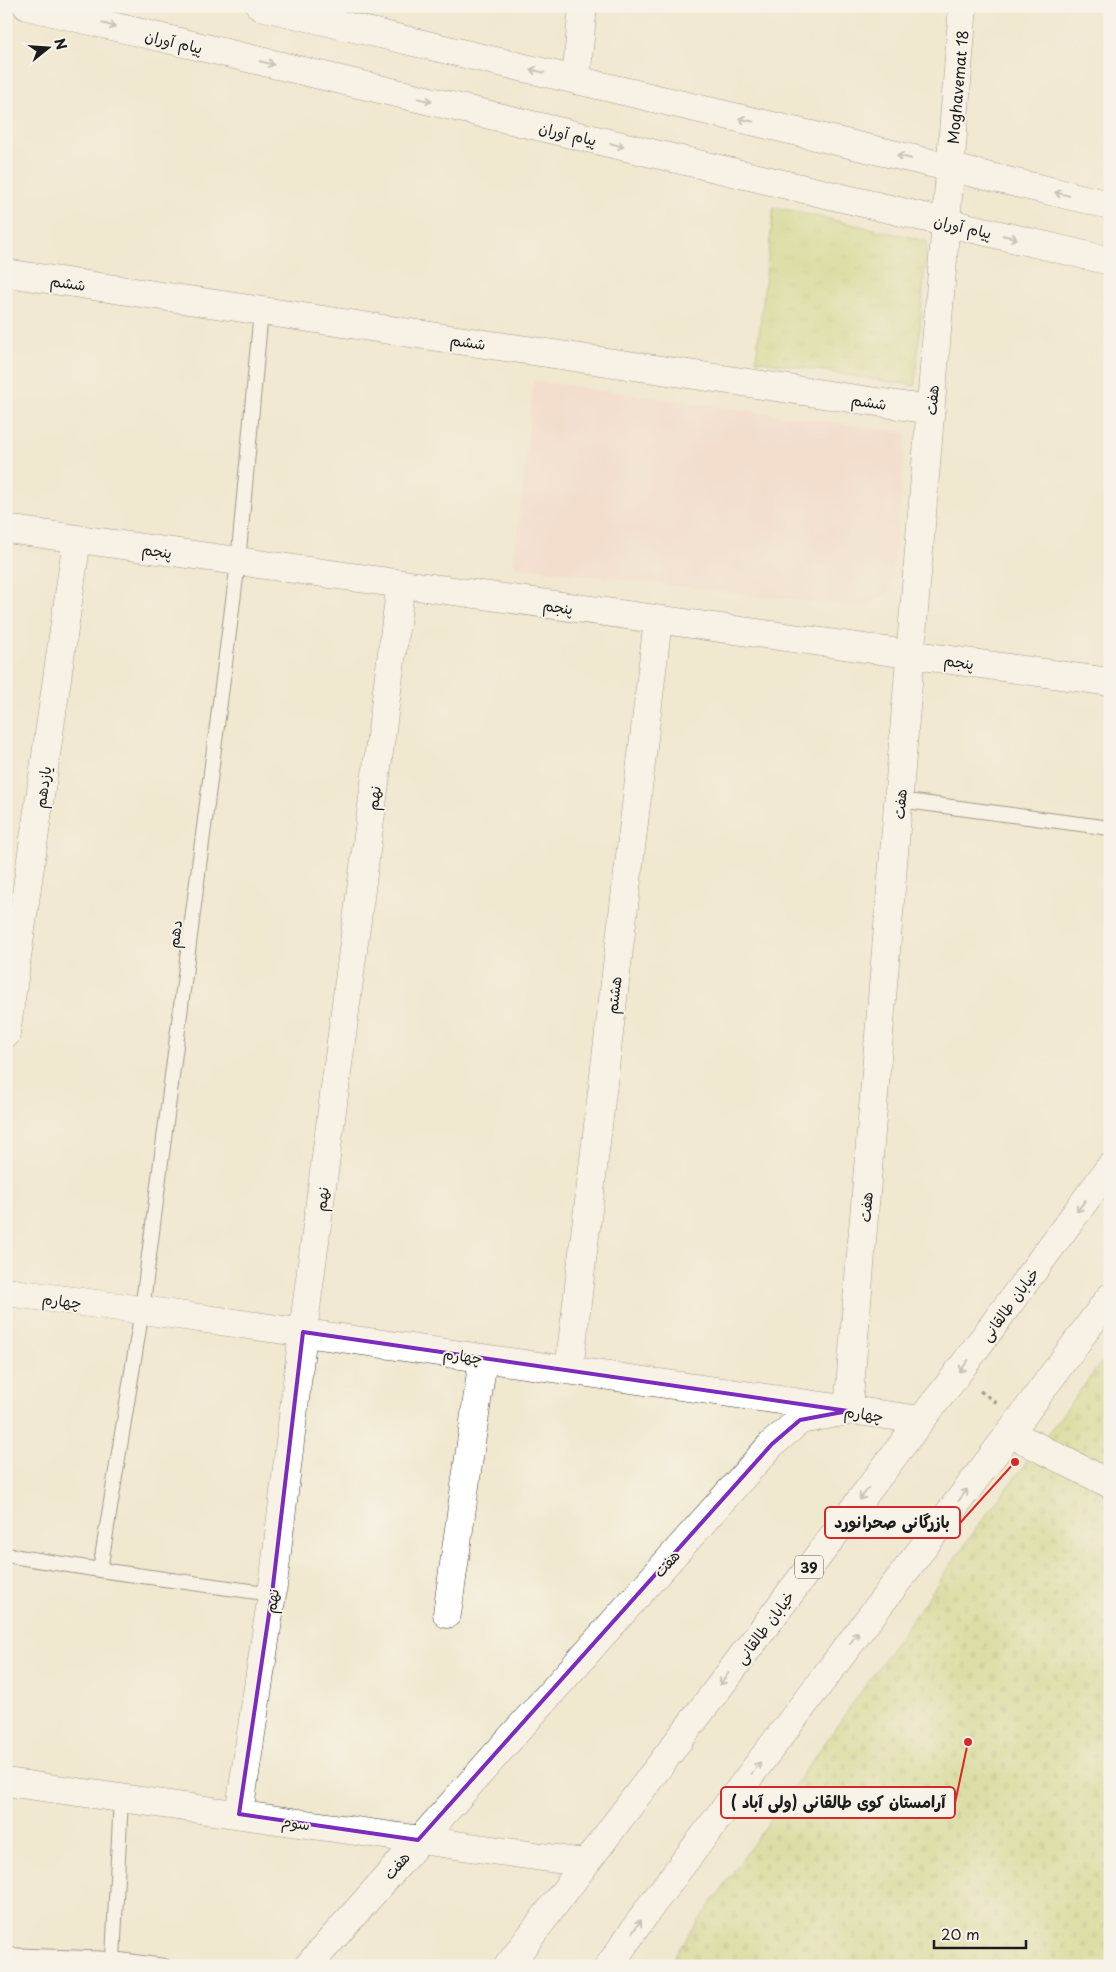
<svg xmlns="http://www.w3.org/2000/svg" width="1116" height="1972" font-family="'Playpen Sans','Playpen Sans Arabic',sans-serif">
  <defs>
    <pattern id="grass-tufts" width="24" height="20" patternUnits="userSpaceOnUse" patternTransform="scale(1.25)"><rect width="24" height="20" fill="#c6d375"/><path d="M3 7l-1-3M5 7V3M7 7l1-3M15 17l-1-3M17 17v-4M19 17l1-3" fill="none" stroke="#aab565"/></pattern>
    <pattern id="cemetery-stones" width="16" height="16" patternUnits="userSpaceOnUse" patternTransform="scale(1.25)"><rect width="16" height="16" fill="#c6d375"/><path d="M2 7V4a2 2 0 0 1 4 0v3zM10 15v-3a2 2 0 0 1 4 0v3z" fill="#aab565"/></pattern>
  </defs>
  <rect width="100%" height="100%" fill="#f7f3e8"/>
  <filter id="ink" filterUnits="userSpaceOnUse"><feTurbulence type="fractalNoise" baseFrequency=".02" numOctaves="2"/><feDisplacementMap in="SourceGraphic" scale="10" xChannelSelector="R" yChannelSelector="G"/><feConvolveMatrix kernelMatrix="1 2 1 2 8 2 1 2 1" color-interpolation-filters="sRGB"/></filter>
  <filter id="wash" filterUnits="userSpaceOnUse"><feTurbulence type="fractalNoise" baseFrequency=".0096" numOctaves="4" result="noise"/><feDisplacementMap in="SourceGraphic" scale="20" xChannelSelector="R" yChannelSelector="G"/><feGaussianBlur stdDeviation="1.12" result="paint"/><feColorMatrix in="noise" values="0 0 0 0 0 0 0 0 0 0 0 0 0 0 0 0 0 1.4 0 .05"/><feComposite in="paint" operator="in"/></filter>
  <g filter="url(#wash)">
    <rect width="100%" height="100%" fill="#f0e8cf"/>
    <path fill="#f7d0ca" d="M 534,381 L 906,433 L 891,590 L 867,609 L 514,566 Z"/>
    <path fill="url(#grass-tufts)" stroke="#717848" d="M 774,207 L 927,241 L 915,386 L 756,360 Z"/>
    <path fill="url(#cemetery-stones)" stroke="#717848" d="M 1110,1351 L 1110,1959 L 1107,1966 L 667,1966 L 979,1525 Z"/>
  </g>
  <g filter="url(#ink)">
    <g fill="none" stroke-linecap="round" stroke-linejoin="round">
      <defs>
        <path id="service" d="M 899,800 L 1110,828
          M 6,1555 L 100,1570 L 272,1594
          M 100,1570 L 142,1310 L 238,562 L 261,311
          M 6,1955 L 113,1959 L 164,1966
          M 113,1959 L 121,1798"/>
        <path id="minor" d="M 576,80 L 583,6
          M 6,273 L 931,410
          M 6,529 L 1110,682
          M 6,1034 L 77,539
          M 6,1292 L 142,1310 L 921,1420
          M 569,1370 L 658,620
          M 1010,1433 L 1110,1484
          M 447,1614 L 483,1358
          M 6,1782 L 585,1863
          M 239,1814 L 272,1594 L 303,1332 L 401,584
          M 308,1966 L 772,1444 L 800,1420 L 848,1411 L 946,222"/>
        <path id="tertiary" d="M 946,222 L 963,6"/>
        <path id="secondary" d="M 27,6 L 1110,261
          M 260,6 L 1110,205"/>
        <path id="primary" d="M 508,1966 L 921,1420 L 951,1382 L 1110,1167
          M 609,1966 L 650,1907 L 1010,1433 L 1110,1297"/>
      </defs>
      <use href="#service" stroke="#3c3b37" stroke-width="16"/>
      <use href="#minor" stroke="#3c3b37" stroke-width="29"/>
      <use href="#tertiary" stroke="#3c3b37" stroke-width="29"/>
      <use href="#secondary" stroke="#3c3b37" stroke-width="29"/>
      <use href="#primary" stroke="#3c3b37" stroke-width="29"/>
      <path stroke="#3c3b37" stroke-width="3" stroke-dasharray="4 4" stroke-linecap="butt" d="M 980,1391 L 997,1403"/>
      <use href="#service" stroke="#fff" stroke-width="14"/>
      <use href="#minor" stroke="#fff" stroke-width="28"/>
      <use href="#tertiary" stroke="#fff" stroke-width="28"/>
      <use href="#secondary" stroke="#fff" stroke-width="28"/>
      <use href="#primary" stroke="#fff" stroke-width="28"/>
    </g>
    <defs><path id="oneway-shaft" d="M-6 0H5M1.5-3L5.5 0L1.5 3" fill="none" stroke-width="1.6" stroke-linecap="round" stroke-linejoin="round" transform="scale(1.25)"/></defs>
    <g stroke="#999">
      <use href="#oneway-shaft" transform="translate(109 25) rotate(13)"/>
      <use href="#oneway-shaft" transform="translate(267 63) rotate(13)"/>
      <use href="#oneway-shaft" transform="translate(537 71) rotate(-167)"/>
      <use href="#oneway-shaft" transform="translate(425 100) rotate(13)"/>
      <use href="#oneway-shaft" transform="translate(746 120) rotate(-167)"/>
      <use href="#oneway-shaft" transform="translate(617 145) rotate(13)"/>
      <use href="#oneway-shaft" transform="translate(904 157) rotate(-167)"/>
      <use href="#oneway-shaft" transform="translate(1062 194) rotate(-167)"/>
      <use href="#oneway-shaft" transform="translate(1010 237) rotate(13)"/>
      <use href="#oneway-shaft" transform="translate(1081 1206) rotate(126)"/>
      <use href="#oneway-shaft" transform="translate(964 1366) rotate(126)"/>
      <use href="#oneway-shaft" transform="translate(864 1494) rotate(127)"/>
      <use href="#oneway-shaft" transform="translate(963 1495) rotate(-53)"/>
      <use href="#oneway-shaft" transform="translate(854 1638) rotate(-53)"/>
      <use href="#oneway-shaft" transform="translate(724 1679) rotate(127)"/>
      <use href="#oneway-shaft" transform="translate(756 1768) rotate(-53)"/>
      <use href="#oneway-shaft" transform="translate(637 1926) rotate(-55)"/>
    </g>
  </g>
  <path d="M0 0H1116V1972H0ZM 303,1332 L 848,1411 L 800,1420 L 772,1444 L 418,1840 L 239,1814 L 272,1594 Z" fill="#f0e8cf" fill-opacity=".55" fill-rule="evenodd"/>
  <path fill="none" stroke="#7b2cbf" stroke-width="4" stroke-linejoin="round" d="M 303,1332 L 848,1411 L 800,1420 L 772,1444 L 418,1840 L 239,1814 L 272,1594 Z"/>
  <g text-anchor="middle" dominant-baseline="central" stroke-width="4" stroke-linejoin="round" paint-order="stroke">
    <rect fill="#f7f3e8" stroke="#5e5c59" stroke-width="1" x="795" y="1555.5" width="28" height="23" rx="4"/>
    <g font-size="14" font-weight="bold" fill="#1c1c1c">
      <text x="809" y="1567">39</text>
    </g>
    <g font-size="15" fill="#1c1c1c" stroke="#f7f3e8">
      <text transform="translate(174 41) rotate(13)">پیام آوران</text>
      <text transform="translate(957 87) rotate(-85)">Moghavemat 18</text>
      <text transform="translate(568 133) rotate(13)">پیام آوران</text>
      <text transform="translate(963 226) rotate(13)">پیام آوران</text>
      <text transform="translate(68 282) rotate(8)">ششم</text>
      <text transform="translate(468 341) rotate(8)">ششم</text>
      <text transform="translate(931 400) rotate(-85)">هفت</text>
      <text transform="translate(869 401) rotate(8)">ششم</text>
      <text transform="translate(157 550) rotate(8)">پنجم</text>
      <text transform="translate(558 606) rotate(8)">پنجم</text>
      <text transform="translate(959 661) rotate(8)">پنجم</text>
      <text transform="translate(42 787) rotate(-82)">یازدهم</text>
      <text transform="translate(373 798) rotate(-83)">نهم</text>
      <text transform="translate(899 804) rotate(-85)">هفت</text>
      <text transform="translate(174 934) rotate(-83)">دهم</text>
      <text transform="translate(613 995) rotate(-83)">هشتم</text>
      <text transform="translate(321 1199) rotate(-83)">نهم</text>
      <text transform="translate(865 1207) rotate(-85)">هفت</text>
      <text transform="translate(62 1300) rotate(7)">چهارم</text>
      <text transform="translate(1009 1304) rotate(-54)">خیابان طالقانی</text>
      <text transform="translate(463 1355) rotate(8)">چهارم</text>
      <text transform="translate(864 1413) rotate(8)">چهارم</text>
      <text transform="translate(666 1563) rotate(-48)">هفت</text>
      <text transform="translate(271 1601) rotate(-82)">نهم</text>
      <text transform="translate(764 1627) rotate(-53)">خیابان طالقانی</text>
      <text transform="translate(296 1822) rotate(8)">سوم</text>
      <text transform="translate(396 1865) rotate(-49)">هفت</text>
    </g>
  </g>
  <path fill="none" stroke="#d62828" stroke-width="2" d="M1015 1462L960 1523M968 1742L955 1803"/>
  <g fill="#d62828" stroke="#f7f3e8" stroke-width="2">
    <circle cx="1015" cy="1462" r="5"/>
    <circle cx="968" cy="1742" r="5"/>
  </g>
  <g fill="#f7f3e8" stroke="#d62828" stroke-width="2">
    <rect x="825" y="1507" width="135" height="31" rx="5"/>
    <rect x="721" y="1787" width="234" height="31" rx="5"/>
  </g>
  <g font-size="16" text-anchor="middle" font-weight="bold" fill="#1c1c1c">
    <text x="892" y="1528">بازرگانی صحرانورد</text>
    <text x="838" y="1808">آرامستان کوی طالقانی (ولی آباد )</text>
  </g>
  <rect width="1116" height="1972" fill="none" stroke="#f7f3e8" stroke-width="25"/>
  <g transform="translate(48 48) rotate(73)" stroke="#f7f3e8" stroke-width="4" paint-order="stroke">
  <path d="M0-4L9 19L0 12L-9 19Z" fill="#1c1c1c"/>
  <text y="-8" font-size="14" font-weight="bold" text-anchor="middle" fill="#1c1c1c">N</text>
  </g>
  <path d="M934 1940v8h92v-8" fill="none" stroke="#1c1c1c" stroke-width="2.5"/>
  <text x="941" y="1940" font-size="15" fill="#1c1c1c" stroke="#f7f3e8" stroke-width="4" paint-order="stroke">20 m</text>
</svg>
